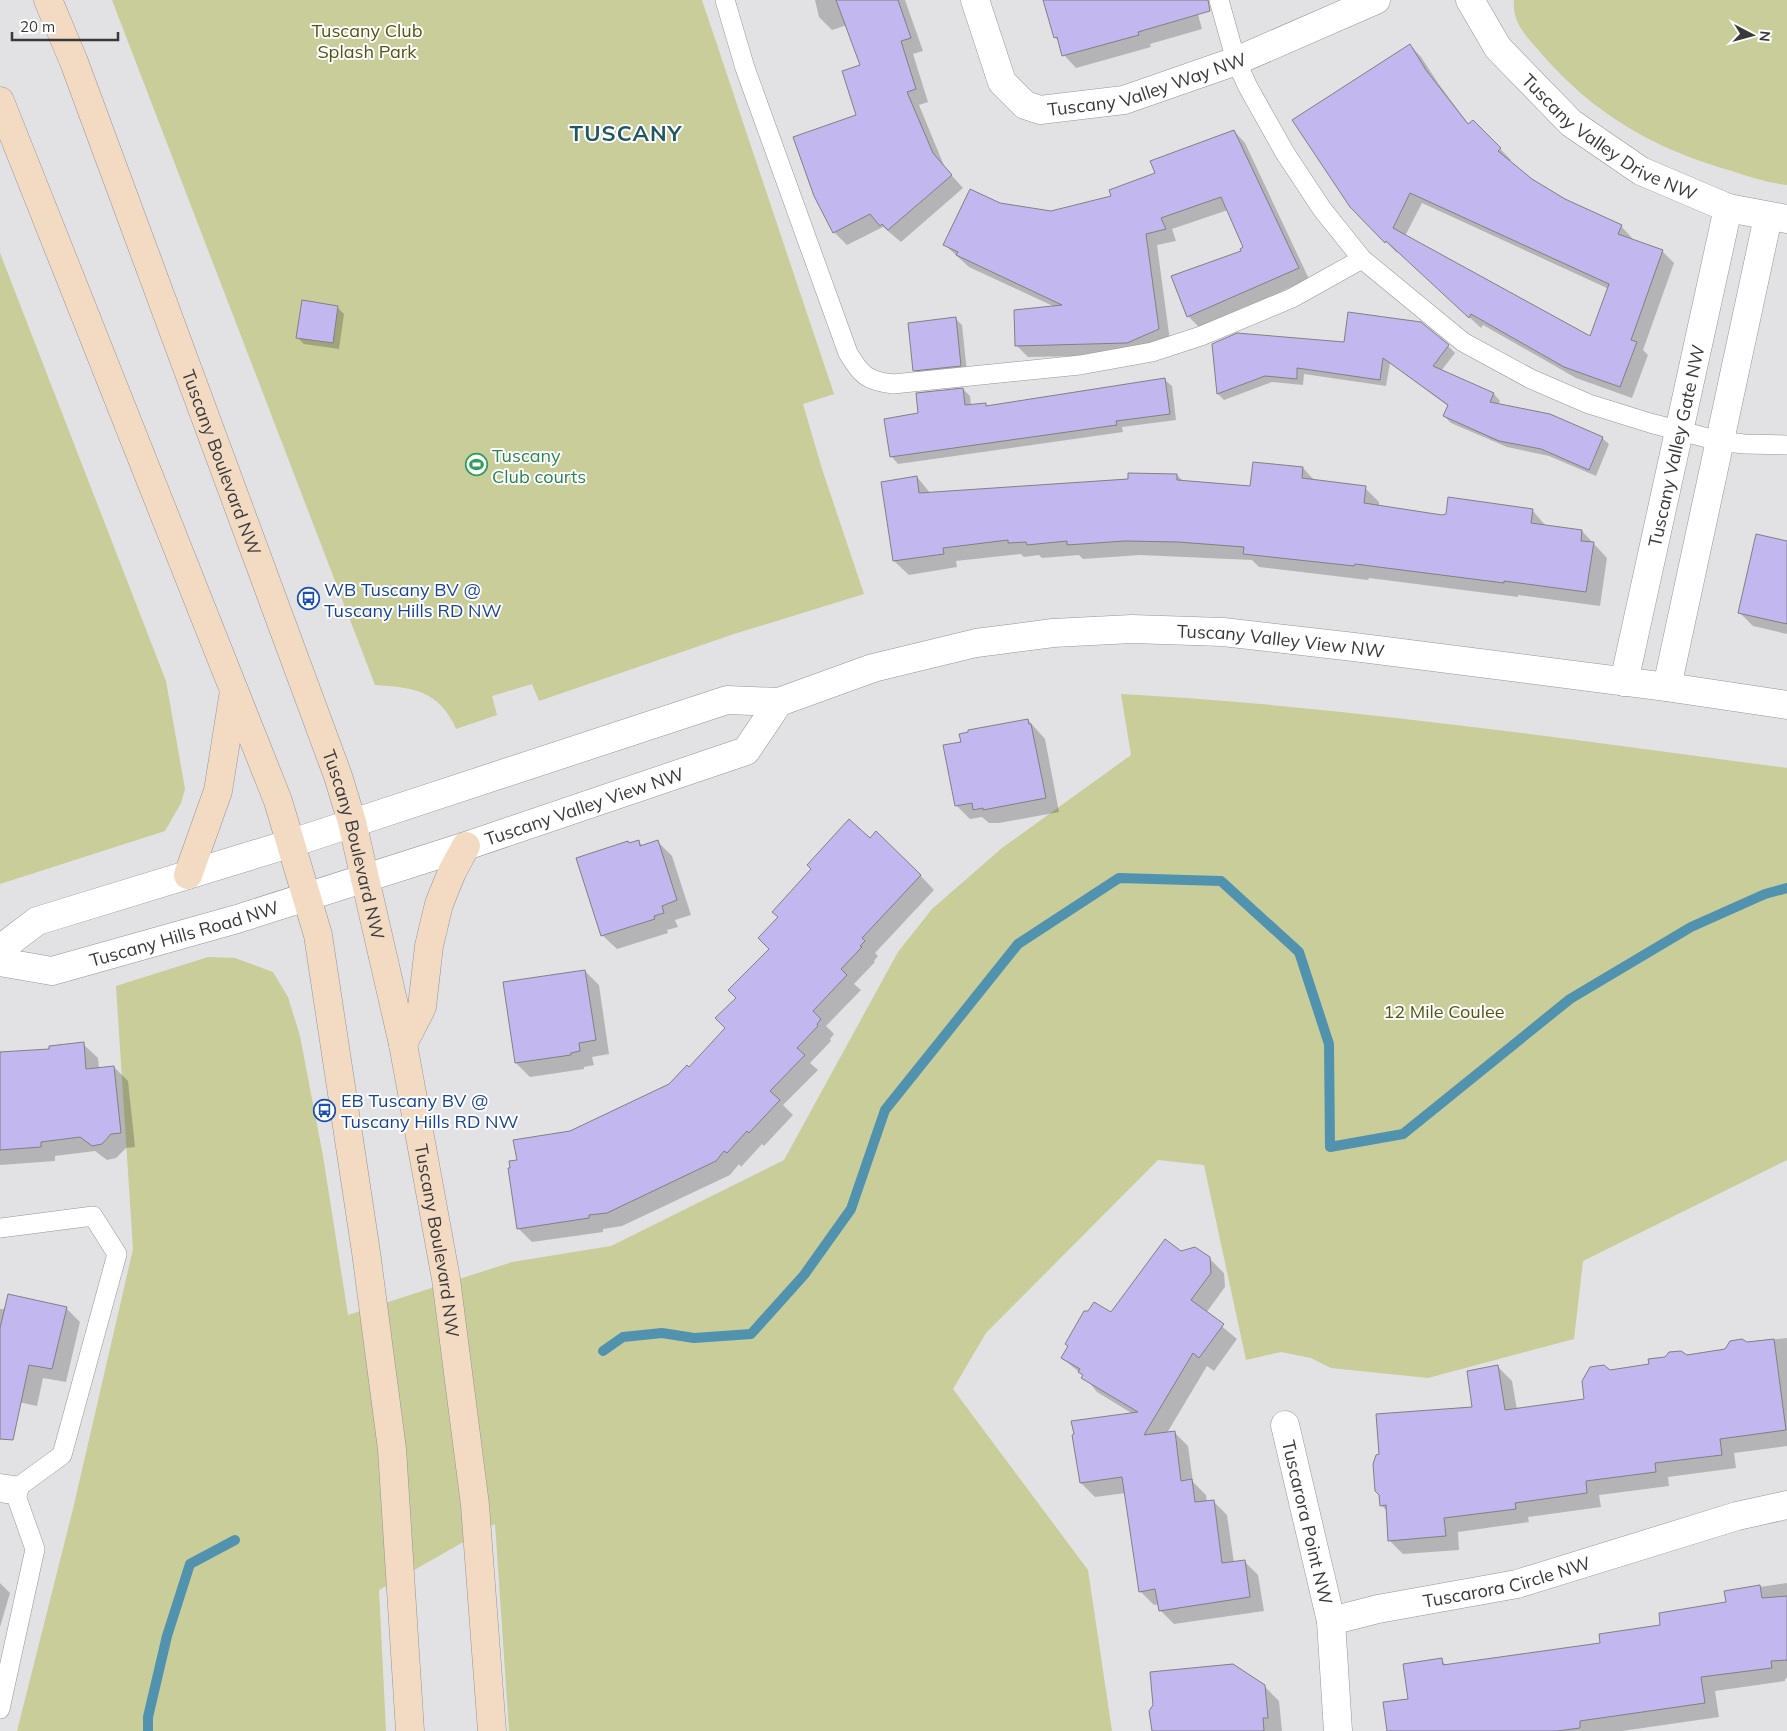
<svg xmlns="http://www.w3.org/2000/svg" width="1787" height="1731" font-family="Mulish,sans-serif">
  <rect width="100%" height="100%" fill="#e2e2e4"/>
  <path fill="#c8cd99" d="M 112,0 L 702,0 L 834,394 L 803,404 L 822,469 L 864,594 L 734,634 L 539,701 L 532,684 L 492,696 L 497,715 L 456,729 C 440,691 413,687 375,685 Z
    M 1514,0 L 1787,0 L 1787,185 C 1768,183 1750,177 1732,171 C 1654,149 1593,114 1540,52 C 1526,36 1512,23 1514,0 Z
    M 0,253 L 166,681 L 185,789 L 181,803 L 165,831 L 0,884 Z
    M 1121,694 C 1344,706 1565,739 1787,768 L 1787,1160 L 1583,1261 L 1574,1339 L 1428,1378 L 1331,1368 L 1311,1358 L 1281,1352 L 1246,1360 L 1204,1165 L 1158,1160 L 986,1333 L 953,1389 L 1088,1570 L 1112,1731 L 509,1731 L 495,1524 L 379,1590 L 386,1731 L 17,1731 L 73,1509 L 133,1249 L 116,986 L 208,957 L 235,958 L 273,972 L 288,997 L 300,1036 L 323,1156 L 348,1315 L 512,1262 L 611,1246 L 784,1160 L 898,952 L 932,909 L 1002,848 L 1131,755 Z"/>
  <path fill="#0003" fill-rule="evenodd" d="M 815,0 L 905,0 L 923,51 L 913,54 L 928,102 L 919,105 L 945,168 L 963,188 L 901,242 L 883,227 L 847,245 L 834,232 L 858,115 L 861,66 L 847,25 L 832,30 L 819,17 Z
    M 1044,0 L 1194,0 L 1202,29 L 1150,44 L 1151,47 L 1076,68 L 1064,55 L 1060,43 L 1055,37 Z
    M 1410,45 L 1421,57 L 1438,83 L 1469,125 L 1473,121 L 1511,160 L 1509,162 L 1531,180 L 1564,200 L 1621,226 L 1632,238 L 1631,240 L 1663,252 L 1674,263 L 1643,350 L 1648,355 L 1632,398 L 1576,378 L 1483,325 L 1481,328 L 1398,251 L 1397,253 L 1351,206 ZM 1422,203 L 1609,289 L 1591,338 L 1405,236 Z
    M 1234,131 L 1245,143 L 1309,279 L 1200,328 L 1188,316 L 1245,248 L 1228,210 L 1172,229 L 1176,241 L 1157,245 L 1170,341 L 1139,355 L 1028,357 L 1017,346 L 1055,307 L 969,267 L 945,245 L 999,204 L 1051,212 L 1113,196 Z
    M 337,307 L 344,314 L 339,349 L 304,344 L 297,337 Z
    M 955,318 L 962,325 L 967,372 L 921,377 L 915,370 Z
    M 1214,344 L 1448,346 L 1455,353 L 1441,371 L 1494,394 L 1500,401 L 1498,405 L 1602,438 L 1609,444 L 1596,476 L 1549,456 L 1507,447 L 1451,423 L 1444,416 L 1448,406 L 1390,363 L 1386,386 L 1304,374 L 1303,385 L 1272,382 L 1224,400 L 1218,394 Z
    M 1165,380 L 1172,386 L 1176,420 L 1122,427 L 1123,432 L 898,464 L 892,457 L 886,420 L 920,414 L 963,389 L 970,396 L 971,406 L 985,404 L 988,407 Z
    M 1303,468 L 1315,481 L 1365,488 L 1379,502 L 1379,506 L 1442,516 L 1532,510 L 1546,526 L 1582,531 L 1607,558 L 1600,606 L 1518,595 L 1518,597 L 1369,578 L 1368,580 L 1259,567 L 1252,560 L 1140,555 L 1083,559 L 1079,555 L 1042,558 L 1039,555 L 1024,557 L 1021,554 L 956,561 L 957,567 L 909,575 L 894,561 L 917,477 L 931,494 L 1177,475 L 1184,482 L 1251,487 Z
    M 1787,543 L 1787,634 L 1753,626 L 1739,612 Z
    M 1028,720 L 1045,739 L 1059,812 L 999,823 L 989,823 L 982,817 L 970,819 L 956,805 L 962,743 Z
    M 870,840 L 920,875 L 934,890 L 875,953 L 878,956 L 874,961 L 875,962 L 854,984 L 861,990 L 826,1026 L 834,1034 L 830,1039 L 831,1041 L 810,1063 L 818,1070 L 783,1105 L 793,1115 L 764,1146 L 762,1144 L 741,1167 L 739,1164 L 730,1175 L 622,1226 L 603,1229 L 603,1232 L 532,1242 L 518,1228 L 518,1161 L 571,1132 L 670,1085 L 690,1069 L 727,1028 L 738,998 L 771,949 Z
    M 638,841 L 643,846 L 658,842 L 672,856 L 691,915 L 675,920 L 678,927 L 667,930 L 668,933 L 617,949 L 602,935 L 630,844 Z
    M 585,971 L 599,985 L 609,1054 L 592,1057 L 594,1065 L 584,1067 L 584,1069 L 530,1077 L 516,1063 Z
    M 83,1044 L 98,1058 L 99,1069 L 114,1067 L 128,1081 L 135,1147 L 126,1148 L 116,1158 L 107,1160 L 95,1151 L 55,1156 L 55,1161 L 0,1165 L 0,1085 L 51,1050 Z
    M 1180,1252 L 1209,1258 L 1224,1273 L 1225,1287 L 1206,1313 L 1237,1339 L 1214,1371 L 1207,1366 L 1167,1433 L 1174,1432 L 1188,1446 L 1193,1482 L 1206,1495 L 1207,1502 L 1213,1501 L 1227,1515 L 1234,1563 L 1244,1561 L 1258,1575 L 1264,1611 L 1174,1624 L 1160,1610 L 1159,1604 L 1154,1605 L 1140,1591 L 1126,1493 L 1095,1497 L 1081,1483 L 1133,1414 L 1097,1392 L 1084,1376 L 1062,1358 Z
    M 66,1308 L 80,1322 L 66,1382 L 43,1378 L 37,1406 L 0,1398 L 0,1309 Z
    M 1787,1338 L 1787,1446 L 1734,1453 L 1736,1468 L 1668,1477 L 1669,1486 L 1599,1495 L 1601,1507 L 1528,1517 L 1529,1522 L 1458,1532 L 1459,1550 L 1403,1554 L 1389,1540 L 1387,1511 L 1381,1505 L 1474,1408 L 1498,1367 L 1512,1381 L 1517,1410 L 1586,1400 L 1610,1371 L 1726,1351 L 1746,1343 Z
    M 0,1583 L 10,1593 L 0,1627 Z
    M 1787,1583 L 1787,1678 L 1785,1679 L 1785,1681 L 1715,1691 L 1719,1717 L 1622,1731 L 1389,1731 L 1441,1660 L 1447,1666 L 1601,1644 L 1727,1603 L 1725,1592 Z
    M 1264,1686 L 1279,1701 L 1282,1731 L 1155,1731 Z"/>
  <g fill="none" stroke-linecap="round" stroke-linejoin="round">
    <path stroke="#5192af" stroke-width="10" d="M 603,1351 L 623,1337 L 662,1333 L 694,1338 L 751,1334 L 804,1275 L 851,1209 L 885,1110 L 1018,944 L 1119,878 L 1221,881 L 1299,952 L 1329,1044 L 1330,1147 L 1403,1134 L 1570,999 L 1691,927 L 1765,894 L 1787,888
      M 148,1731 L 148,1717 L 167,1636 L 190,1564 L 235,1540"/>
  </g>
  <path fill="#c3b7ef" stroke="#818082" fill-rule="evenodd" d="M 836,0 L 898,0 L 911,38 L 901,41 L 916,89 L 907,92 L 933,153 L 952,175 L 888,230 L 882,224 L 880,226 L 870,214 L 833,233 L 814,196 L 793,137 L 856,115 L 842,71 L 860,65 Z
    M 1043,0 L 1208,0 L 1210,11 L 1138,32 L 1139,35 L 1062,56 L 1057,37 L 1054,38 Z
    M 1410,44 L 1426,70 L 1468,124 L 1473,120 L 1501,148 L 1498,151 L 1532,179 L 1565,199 L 1622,225 L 1618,234 L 1663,250 L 1631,340 L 1637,342 L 1620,387 L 1564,367 L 1471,314 L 1469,318 L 1386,241 L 1385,243 L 1350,207 L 1292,120 ZM 1410,193 L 1609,284 L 1590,336 L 1393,228 Z
    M 1234,130 L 1299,268 L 1187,317 L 1171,276 L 1241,251 L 1240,249 L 1243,247 L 1221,197 L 1161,218 L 1166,229 L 1146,234 L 1159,329 L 1127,343 L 1015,346 L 1014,310 L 1062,305 L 956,255 L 958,252 L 943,245 L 970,189 L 1000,203 L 1051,211 L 1111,196 L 1109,190 L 1155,173 L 1150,161 Z
    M 302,300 L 338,306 L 333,343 L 296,338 Z
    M 1348,312 L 1421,322 L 1449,345 L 1433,366 L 1494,393 L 1490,402 L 1550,414 L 1603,437 L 1589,470 L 1541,449 L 1499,441 L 1443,416 L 1448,405 L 1383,358 L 1380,380 L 1297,368 L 1297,379 L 1265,376 L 1217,394 L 1212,344 L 1237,333 L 1344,342 Z
    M 956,317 L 961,366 L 913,371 L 908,323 Z
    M 1165,378 L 1170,414 L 1116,421 L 1117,425 L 890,457 L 884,419 L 918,413 L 916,393 L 963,388 L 965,405 L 986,403 L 986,406 Z
    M 1253,462 L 1303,467 L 1302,478 L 1366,486 L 1364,503 L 1442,515 L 1446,514 L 1448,497 L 1533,509 L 1531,523 L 1582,530 L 1581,541 L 1594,542 L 1586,592 L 1504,581 L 1504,583 L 1355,564 L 1354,566 L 1243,554 L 1244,547 L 1178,542 L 1125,541 L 1067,545 L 1067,541 L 1027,545 L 1026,542 L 1008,543 L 1008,540 L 943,548 L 944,554 L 893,561 L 881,482 L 917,476 L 919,493 L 1128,479 L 1128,473 L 1177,474 L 1177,480 L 1250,486 Z
    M 1756,534 L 1787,541 L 1787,624 L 1738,613 Z
    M 1028,719 L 1029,724 L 1031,724 L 1046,798 L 983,810 L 983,808 L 973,810 L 972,803 L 955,806 L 943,745 L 961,742 L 959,734 L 968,732 L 968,730 Z
    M 849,819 L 870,838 L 876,831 L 921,875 L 862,938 L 865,941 L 860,946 L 862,947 L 841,969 L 847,975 L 813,1011 L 821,1019 L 817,1024 L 818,1026 L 797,1048 L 805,1055 L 770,1091 L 780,1100 L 749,1133 L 747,1131 L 727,1153 L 724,1151 L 716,1161 L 607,1213 L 589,1215 L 589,1218 L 517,1229 L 508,1168 L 510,1168 L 509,1161 L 517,1160 L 513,1140 L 570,1131 L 669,1084 L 687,1065 L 689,1067 L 725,1028 L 715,1018 L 736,998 L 728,990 L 769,949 L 758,938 L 778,917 L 772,912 L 811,869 L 807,865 Z
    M 639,840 L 640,846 L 658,840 L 677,900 L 662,906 L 664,913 L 654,916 L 655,919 L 601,936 L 576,858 L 628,841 L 629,843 Z
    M 585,970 L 596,1040 L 579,1043 L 580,1051 L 571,1053 L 571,1055 L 515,1063 L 503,982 Z
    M 84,1042 L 86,1069 L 114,1066 L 121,1133 L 111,1134 L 102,1144 L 92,1146 L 80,1137 L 41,1142 L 41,1147 L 0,1150 L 0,1052 L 49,1049 L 49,1046 Z
    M 1165,1239 L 1181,1251 L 1195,1247 L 1210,1257 L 1211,1273 L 1191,1300 L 1224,1324 L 1199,1358 L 1193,1353 L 1144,1435 L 1175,1431 L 1181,1481 L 1192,1479 L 1195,1502 L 1214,1500 L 1222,1563 L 1245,1560 L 1250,1597 L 1159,1611 L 1155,1589 L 1139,1592 L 1122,1477 L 1080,1483 L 1072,1435 L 1074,1434 L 1071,1421 L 1138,1412 L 1081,1378 L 1083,1375 L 1078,1372 L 1080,1369 L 1061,1358 L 1068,1346 L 1065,1344 L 1084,1311 L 1088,1311 L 1094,1302 L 1111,1312 Z
    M 8,1294 L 67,1307 L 52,1369 L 29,1365 L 13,1440 L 0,1439 L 0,1328 Z
    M 1742,1339 L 1747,1342 L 1774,1339 L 1786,1430 L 1720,1439 L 1722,1455 L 1655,1463 L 1656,1472 L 1586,1481 L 1587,1493 L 1515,1503 L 1516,1509 L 1444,1518 L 1446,1536 L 1388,1541 L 1386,1505 L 1380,1506 L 1379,1495 L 1375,1491 L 1373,1464 L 1376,1455 L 1379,1454 L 1376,1414 L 1472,1407 L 1467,1371 L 1498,1365 L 1505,1410 L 1584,1399 L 1582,1381 L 1590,1367 L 1604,1365 L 1610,1370 L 1649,1364 L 1648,1359 L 1665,1357 L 1669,1352 L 1681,1351 L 1687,1355 L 1725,1349 L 1730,1341 Z
    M 1760,1585 L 1762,1598 L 1787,1596 L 1787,1660 L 1771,1661 L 1772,1668 L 1701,1677 L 1705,1703 L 1580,1721 L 1580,1728 L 1557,1731 L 1387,1731 L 1383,1702 L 1408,1699 L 1403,1664 L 1442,1658 L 1443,1665 L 1600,1643 L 1599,1634 L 1660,1625 L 1659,1613 L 1726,1602 L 1724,1591 Z
    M 1233,1664 L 1265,1685 L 1268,1718 L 1263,1718 L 1264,1731 L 1152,1731 L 1149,1711 L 1153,1705 L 1150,1672 Z"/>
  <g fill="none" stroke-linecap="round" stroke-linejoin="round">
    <defs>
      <path id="lane" d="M 725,0 L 745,68 L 848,353 C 861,375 867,381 893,384 L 1080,365 L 1152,352 L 1201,336 L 1292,298 L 1362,259
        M 1219,0 L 1236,61 L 1248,87 L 1285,153 L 1322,209 L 1362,259 L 1463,342 L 1531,379 L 1589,404 L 1650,423 L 1719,441 L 1744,444 L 1787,445
        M 0,1228 L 93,1216 L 117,1254 L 62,1455 L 14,1490 L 35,1549 L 0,1709"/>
      <g id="street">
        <path id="s1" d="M 975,0 L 1002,82 L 1025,105 L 1040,110 L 1124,100 L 1236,61 L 1376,0"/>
        <path id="s2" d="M 1470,0 L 1498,48 L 1571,123 L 1641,171 L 1728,208 L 1787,219"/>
        <path id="s3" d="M 1624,682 L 1728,208"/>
        <path d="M 1667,687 L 1768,217"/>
        <path id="s4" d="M 0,949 L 37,921 L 292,843 L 727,700 L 779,702 L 873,668 L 976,643 L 1053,633 L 1132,629 L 1223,632 L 1354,647 L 1667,687 L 1787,705"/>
        <path id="s5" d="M 0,962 L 52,971 L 237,919 L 466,846 L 746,751 L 779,702"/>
        <path id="s6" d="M 1285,1425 L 1331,1621 L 1338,1731"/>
        <path d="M 0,1488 L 14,1490"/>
        <path id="s7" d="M 1331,1621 L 1378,1609 L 1517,1584 L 1737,1516 L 1787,1505"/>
      </g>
      <g id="secondary">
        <path id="s8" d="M 48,0 L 74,62 L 338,776 L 352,822 L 403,1044 L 446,1279 L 475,1505 L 492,1731"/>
        <path d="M 0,101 L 278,801 L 318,935 L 366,1252 L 392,1449 L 410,1731"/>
        <path d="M 188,875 L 218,791 L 234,691"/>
        <path d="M 403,1044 L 422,1007 L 429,946 L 439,904 L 452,872 L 466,846"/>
      </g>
    </defs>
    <use href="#lane" stroke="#959597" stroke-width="20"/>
    <use href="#street" stroke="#959597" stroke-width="29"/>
    <use href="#secondary" stroke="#959597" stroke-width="29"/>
    <use href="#lane" stroke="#fff" stroke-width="19"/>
    <use href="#street" stroke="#fff" stroke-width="28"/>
    <use href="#secondary" stroke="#f3dbc3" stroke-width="28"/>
  </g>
  <defs>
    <symbol id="stadium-ring" viewBox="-11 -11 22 22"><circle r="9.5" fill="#fff" stroke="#2e9e5b" stroke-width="1.5"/><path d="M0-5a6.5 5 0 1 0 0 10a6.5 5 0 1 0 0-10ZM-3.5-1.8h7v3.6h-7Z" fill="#2e9e5b"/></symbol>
    <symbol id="bus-ring" viewBox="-11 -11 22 22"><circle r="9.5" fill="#fff" stroke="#1a4fb4" stroke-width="1.5"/><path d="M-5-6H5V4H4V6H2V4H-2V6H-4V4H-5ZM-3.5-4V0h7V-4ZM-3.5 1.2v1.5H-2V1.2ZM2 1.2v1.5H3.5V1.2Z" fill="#1a4fb4"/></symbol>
  </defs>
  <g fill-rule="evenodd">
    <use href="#stadium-ring" x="464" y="452" width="25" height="25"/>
    <use href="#bus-ring" x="296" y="586" width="25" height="25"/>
    <use href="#bus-ring" x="312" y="1098" width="25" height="25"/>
  </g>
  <g text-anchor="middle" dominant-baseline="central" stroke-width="4" stroke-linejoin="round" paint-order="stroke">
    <g font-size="18" fill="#525410" stroke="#fff">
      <text x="367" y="30">Tuscany Club<tspan x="367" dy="21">Splash Park</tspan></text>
      <text x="1444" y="1011">12 Mile Coulee</text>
    </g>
    <g font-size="18" fill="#39393a" stroke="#fff">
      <text stroke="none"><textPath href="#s1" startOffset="245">Tuscany Valley Way NW</textPath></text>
      <text stroke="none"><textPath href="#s2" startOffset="200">Tuscany Valley Drive NW</textPath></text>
      <text stroke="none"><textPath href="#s3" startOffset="242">Tuscany Valley Gate NW</textPath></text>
      <text stroke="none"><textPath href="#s8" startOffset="494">Tuscany Boulevard NW</textPath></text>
      <text stroke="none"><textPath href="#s4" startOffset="1335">Tuscany Valley View NW</textPath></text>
      <text stroke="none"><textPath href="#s5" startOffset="610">Tuscany Valley View NW</textPath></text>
      <text stroke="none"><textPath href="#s8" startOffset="899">Tuscany Boulevard NW</textPath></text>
      <text stroke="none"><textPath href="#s5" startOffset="190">Tuscany Hills Road NW</textPath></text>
      <text stroke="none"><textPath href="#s8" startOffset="1304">Tuscany Boulevard NW</textPath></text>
      <text stroke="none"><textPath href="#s6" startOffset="100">Tuscarora Point NW</textPath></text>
      <text stroke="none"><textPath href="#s7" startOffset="180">Tuscarora Circle NW</textPath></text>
    </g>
    <g font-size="18" fill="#27864d" stroke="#fff" text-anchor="start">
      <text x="492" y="455">Tuscany<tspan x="492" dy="21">Club courts</tspan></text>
    </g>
    <g font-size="18" fill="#164399" stroke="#fff" text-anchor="start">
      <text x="324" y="589">WB Tuscany BV @<tspan x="324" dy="21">Tuscany Hills RD NW</tspan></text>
      <text x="341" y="1100">EB Tuscany BV @<tspan x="341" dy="21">Tuscany Hills RD NW</tspan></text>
    </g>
    <g font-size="22" font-weight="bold" letter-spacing="1" fill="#1f5861" stroke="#fff">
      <text x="626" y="133">TUSCANY</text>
    </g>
  </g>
  <g transform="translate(1752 35) rotate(96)" stroke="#ffffff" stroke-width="4" paint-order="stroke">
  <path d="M0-4L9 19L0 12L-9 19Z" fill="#39393a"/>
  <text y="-8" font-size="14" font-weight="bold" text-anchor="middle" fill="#39393a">N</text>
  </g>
  <path d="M12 32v8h106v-8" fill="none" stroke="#39393a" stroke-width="2.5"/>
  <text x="20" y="32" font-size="15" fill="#39393a" stroke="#ffffff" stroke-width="4" paint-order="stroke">20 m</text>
</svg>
